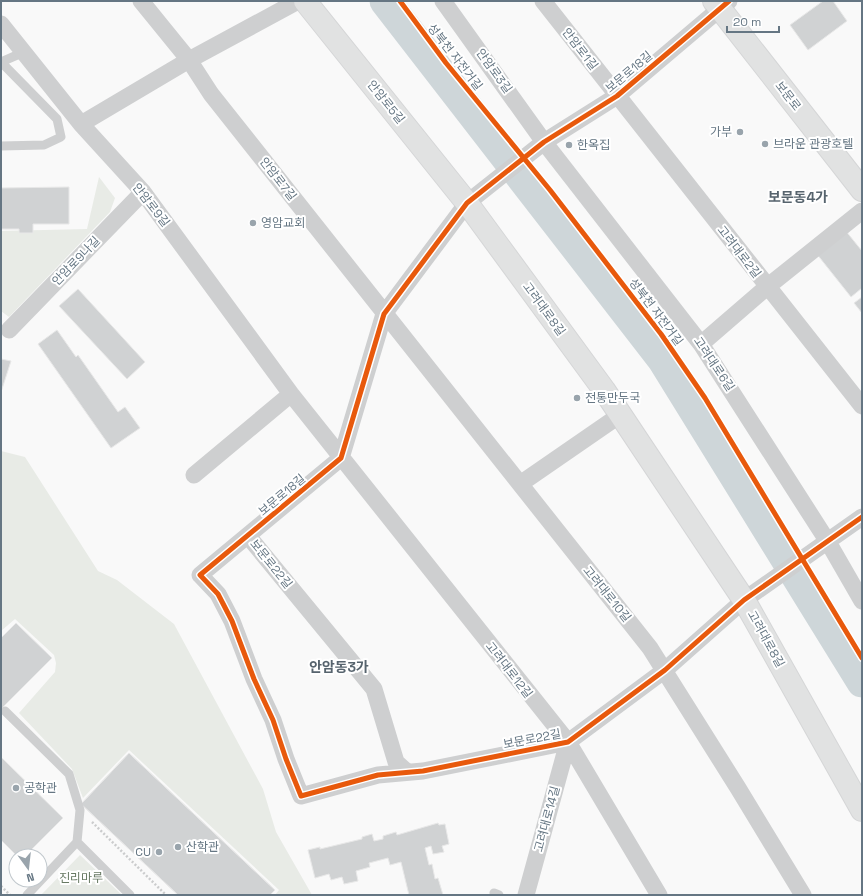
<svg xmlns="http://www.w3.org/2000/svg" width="863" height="896" font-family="'Space Grotesk','Noto Sans KR',sans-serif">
  <rect width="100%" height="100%" fill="#f9f9f9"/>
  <path fill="#e8ebe6" d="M 99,177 L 115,198 L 110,212 L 9,317 L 1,311 L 1,231 L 87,229 Z
    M 1,451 L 25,457 L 98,571 L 117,580 L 174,624 L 263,789 L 276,832 L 312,895 L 275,895 L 279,890 L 129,750 L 83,798 L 72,769 L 19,713 L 55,672 L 56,663 L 54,655 L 15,619 L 1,631 Z
    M 80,855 L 122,895 L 41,895 Z"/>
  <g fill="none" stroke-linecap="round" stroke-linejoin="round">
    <path stroke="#ced6d9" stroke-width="31" d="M 385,1 L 663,360 L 862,682"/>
  </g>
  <path fill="#d0d2d3" stroke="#e8e8e8" d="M 823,1 L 833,1 L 847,21 L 808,50 L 790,25 Z
    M 69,187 L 69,224 L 33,224 L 33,233 L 19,233 L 19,229 L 1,229 L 1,188 Z
    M 845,230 L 862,251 L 862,288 L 851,297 L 816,253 Z
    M 78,289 L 145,362 L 127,379 L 59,306 Z
    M 862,297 L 862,313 L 854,303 Z
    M 57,330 L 76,357 L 78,355 L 118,412 L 125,407 L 140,428 L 111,448 L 38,344 Z
    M 1,359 L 11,361 L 1,392 Z
    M 16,623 L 52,658 L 1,709 L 1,638 Z
    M 129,753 L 275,890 L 270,895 L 178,895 L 81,804 Z
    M 129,753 L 275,890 L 270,895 L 178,895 L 81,804 Z
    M 1,757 L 63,818 L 25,856 L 17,856 L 1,840 Z
    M 438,823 L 439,825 L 445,824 L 449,844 L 442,846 L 444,852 L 433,854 L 431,846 L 425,848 L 429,865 L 432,864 L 435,879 L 438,878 L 443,895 L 409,895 L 401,862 L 390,865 L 388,858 L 369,863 L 370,867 L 356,871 L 358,881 L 344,884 L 342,877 L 331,880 L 329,874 L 315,878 L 308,850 L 320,847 L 320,849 L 362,839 L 362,837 L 372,834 L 374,841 L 383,839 L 383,836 L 396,832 L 397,835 Z"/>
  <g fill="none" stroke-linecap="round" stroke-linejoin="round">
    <defs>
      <path id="secondary" d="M 305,1 L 467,203 L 604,390 L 744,600 L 862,810"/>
      <path id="primary" d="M 714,1 L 862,190"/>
    </defs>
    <use href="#secondary" stroke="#d5d6d7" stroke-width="24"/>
    <use href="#primary" stroke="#d5d6d7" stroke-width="24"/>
    <path stroke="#cbcccd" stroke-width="2.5" stroke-dasharray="2 2" stroke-linecap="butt" d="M 92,822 L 166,895
      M 1,886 L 10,895"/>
    <path stroke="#cecfd0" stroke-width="9" d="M 1,62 L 24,52
      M 1,146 L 44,145 L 61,137 L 57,119 L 1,62
      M 5,711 L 69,774 L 80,810 L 77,842
      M 494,893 L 499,895
      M 27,895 L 77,842 L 130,895"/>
    <path stroke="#cecfd0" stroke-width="17" d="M 141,1 L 189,60 L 211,94 L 650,648 L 738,788 L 803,895
      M 443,1 L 544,142 L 701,344 L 828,542 L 862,601
      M 543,1 L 862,406
      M 729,1 L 617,96 L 544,142 L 467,203 L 384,314 L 341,458 L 200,575 L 218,594 L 232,621 L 254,679 L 273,720 L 286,759 L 301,796 L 378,775 L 423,771 L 568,742 L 665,670 L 744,600 L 862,517
      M 1,24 L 81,124 L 143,192 L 291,394 L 568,742 L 659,895
      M 81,124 L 189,60 L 298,1
      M 9,330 L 143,192
      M 701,344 L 767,287 L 862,211
      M 194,475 L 291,394
      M 520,484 L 620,415
      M 248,536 L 374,689 L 396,762 L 407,772
      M 526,895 L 568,742"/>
    <use href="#secondary" stroke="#e1e2e2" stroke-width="22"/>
    <use href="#primary" stroke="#e1e2e2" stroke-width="22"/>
    <defs>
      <path id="cycleway" d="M 400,1 L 446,63 L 550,190 L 661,334 L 705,398 L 862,658
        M 729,1 L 617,96 L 544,142 L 467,203 L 384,314 L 341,458 L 200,575 L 218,594 L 232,621 L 254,679 L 273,720 L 286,759 L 301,796 L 378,775 L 423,771 L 568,742 L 665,670 L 744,600 L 862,517"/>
    </defs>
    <use href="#cycleway" stroke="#fff" stroke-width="8"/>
    <use href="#cycleway" stroke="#e8590c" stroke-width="5"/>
  </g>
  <g fill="#99a4ac" stroke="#fff" stroke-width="1.5">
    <circle cx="740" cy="132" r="4"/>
    <circle cx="765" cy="144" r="4"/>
    <circle cx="569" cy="145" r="4"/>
    <circle cx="253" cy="223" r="4"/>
    <circle cx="577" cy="398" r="4"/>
    <circle cx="16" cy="788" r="4"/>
    <circle cx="178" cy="847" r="4"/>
    <circle cx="159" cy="852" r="4"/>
  </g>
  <g text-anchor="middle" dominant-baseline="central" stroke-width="4" stroke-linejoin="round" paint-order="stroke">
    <g font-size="12" fill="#657683" stroke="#fff">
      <text transform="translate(580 49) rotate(52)">안암로1길</text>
      <text transform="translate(455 57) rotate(52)">성북천 자전거길</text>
      <text transform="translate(494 71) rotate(54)">안암로3길</text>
      <text transform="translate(629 72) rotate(-40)">보문로18길</text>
      <text transform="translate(788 96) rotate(52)">보문로</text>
      <text transform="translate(386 102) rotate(51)">안암로5길</text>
      <text transform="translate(278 179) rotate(52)">안암로7길</text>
      <text transform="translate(151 205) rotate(52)">안암로9길</text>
      <text transform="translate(739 252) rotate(52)">고려대로2길</text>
      <text transform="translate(76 261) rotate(-46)">안암로9나길</text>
      <text transform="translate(544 309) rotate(54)">고려대로8길</text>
      <text transform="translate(656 312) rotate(53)">성북천 자전거길</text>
      <text transform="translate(714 364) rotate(56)">고려대로6길</text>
      <text transform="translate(282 495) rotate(-40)">보문로18길</text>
      <text transform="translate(271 564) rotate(51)">보문로22길</text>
      <text transform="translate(607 594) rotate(51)">고려대로10길</text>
      <text transform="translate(766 639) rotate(61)">고려대로8길</text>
      <text transform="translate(509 670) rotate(52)">고려대로12길</text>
      <text transform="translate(532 739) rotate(-11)">보문로22길</text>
      <text transform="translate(547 819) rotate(-75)">고려대로14길</text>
    </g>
    <g font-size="12" fill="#657683" stroke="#fff" text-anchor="start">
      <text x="732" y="132" text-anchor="end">가부</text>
      <text x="773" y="144">브라운 관광호텔</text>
      <text x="577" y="145">한옥집</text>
      <text x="261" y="223">영암교회</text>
      <text x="585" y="398">전통만두국</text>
      <text x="24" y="788">공학관</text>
      <text x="186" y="847">산학관</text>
      <text x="151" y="852" text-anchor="end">CU</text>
    </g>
    <g font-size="12" fill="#687a64" stroke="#fff">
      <text x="81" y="878">진리마루</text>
    </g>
    <g font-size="14" font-weight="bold" fill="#57646e" stroke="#fff">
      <text x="798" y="197">보문동4가</text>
      <text x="339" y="667">안암동3가</text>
    </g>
  </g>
  <rect width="863" height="896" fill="none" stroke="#657683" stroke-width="4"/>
  <g transform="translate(28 868) rotate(165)"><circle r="19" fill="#ffffff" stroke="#c1c8cd"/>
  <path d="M0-3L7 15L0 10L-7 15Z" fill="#99a4ac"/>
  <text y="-6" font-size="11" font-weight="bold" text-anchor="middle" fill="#657683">N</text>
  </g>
  <path d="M727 26v6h52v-6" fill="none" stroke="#657683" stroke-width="2"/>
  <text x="733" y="26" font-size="12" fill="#657683" stroke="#ffffff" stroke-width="3" paint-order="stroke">20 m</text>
</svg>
